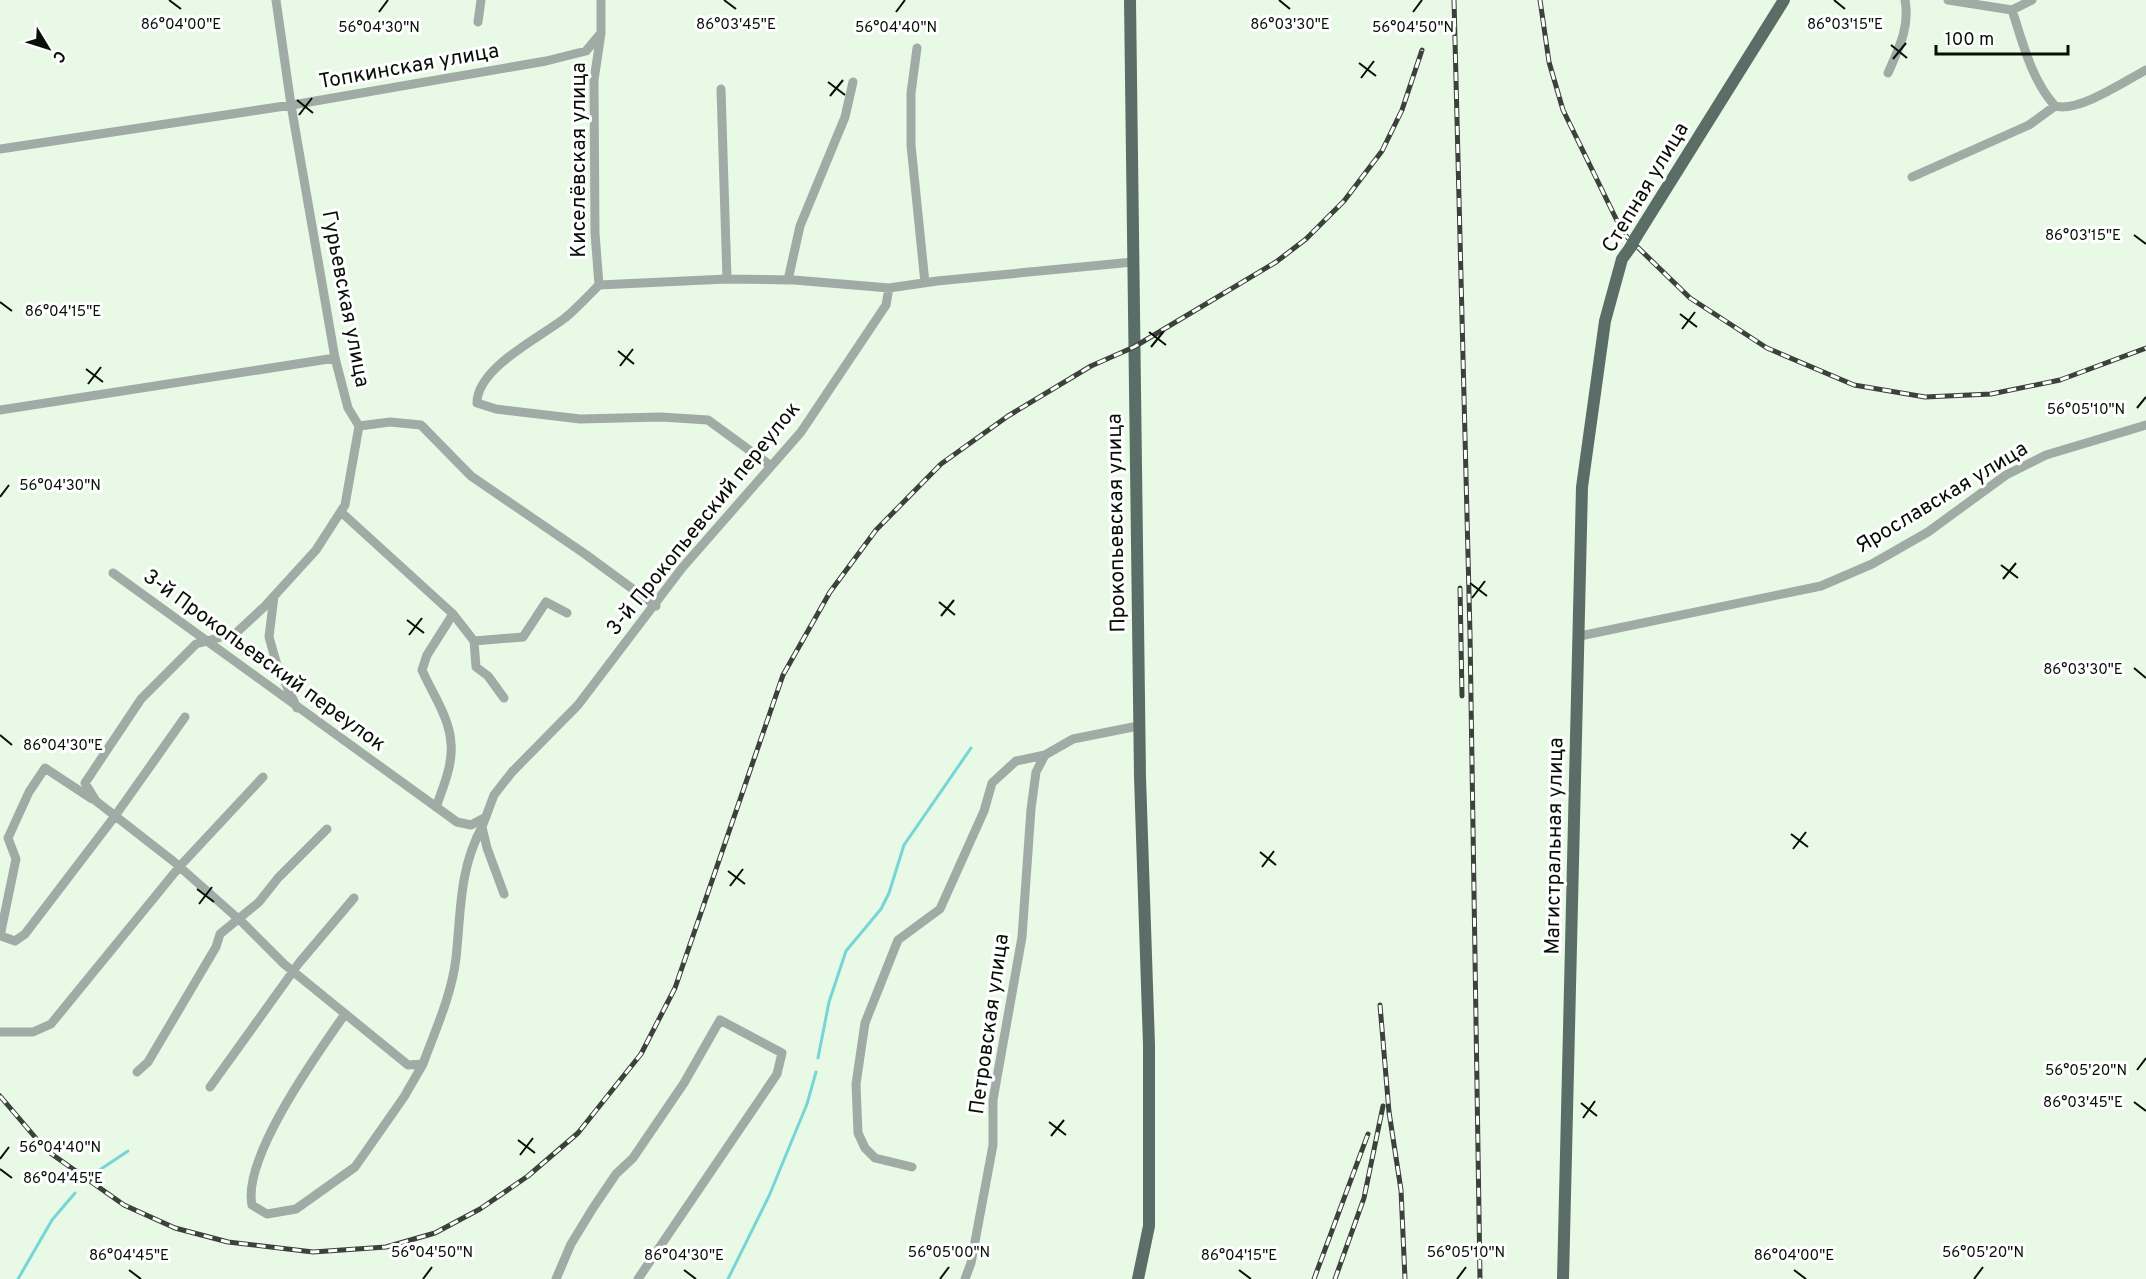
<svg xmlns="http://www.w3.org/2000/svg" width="2146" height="1279" font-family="Overpass,sans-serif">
  <rect width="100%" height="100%" fill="#e8fae6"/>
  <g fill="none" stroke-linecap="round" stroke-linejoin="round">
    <path stroke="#76d5d6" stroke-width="3" d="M 818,1058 L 829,1002 L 846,951 L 881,909 L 889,893 L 904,845 L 971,748
      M 92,1175 L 128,1151
      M 18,1279 L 52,1220 L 75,1193
      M 728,1279 L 769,1196 L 807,1104 L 816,1072"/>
    <path stroke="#a0aba6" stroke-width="9" d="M 276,0 L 291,105 L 335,358 L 348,408 L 359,426
      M 1948,0 L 2012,10 C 2023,43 2031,79 2055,106
      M 2012,10 L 2032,0
      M 478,22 L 481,0
      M 917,48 L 911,93 L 911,145 L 925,283
      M 1888,73 C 1899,48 1910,27 1905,0
      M 721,89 L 727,279
      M 0,149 L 298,104 L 546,61 L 586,51 L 601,33
      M 1912,177 L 2029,125 L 2055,106 C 2078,113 2125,81 2146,70
      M 788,280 L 800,226 L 845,117 L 853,82
      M 599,285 L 595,233 L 594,80 L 601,33 L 601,0
      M 0,410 L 335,358
      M 359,426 L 345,505 L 316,550 L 265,606 L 236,633 L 196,644 L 141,699 L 85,783 L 96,801 L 173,861 L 243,923 L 284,964 L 408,1065 L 423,1064 C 435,1031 452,994 456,958 C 461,912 459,869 482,827
      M 359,426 L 390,422 L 421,425 L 471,476 L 585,554 L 656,606
      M 771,466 L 708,420 L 661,417 L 580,419 L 496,409 L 477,403 C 477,368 539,338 565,318 C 577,308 588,296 599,285 L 727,279 L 794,280 L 889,288 L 937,281 L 1133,262
      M 341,512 L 453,614 L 427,655 L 422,670 C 432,693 450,718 451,744 C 453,764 443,788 436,807
      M 113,573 L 457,822 L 471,825 L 486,817
      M 274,596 L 269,637 L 277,665 L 297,708
      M 453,614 L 474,641 L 476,667 L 488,676 L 504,698
      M 1580,636 L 1821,586 L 1872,564 L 1928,532 L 2006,475 L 2046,455 L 2146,425
      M 474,641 L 523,637 L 546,602 L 567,613
      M 504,894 L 487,848 L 482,827 L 494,795 L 512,772 L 578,705 L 682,568 L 801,432 L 886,305 L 889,288
      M 0,936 L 16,859 L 8,838 L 29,792 L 45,768 L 92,799
      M 1,936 L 15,941 L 25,934 L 115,816 L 185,717
      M 345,1014 C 317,1054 242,1158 252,1205 L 267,1214 L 296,1209 L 355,1167 L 404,1097 L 423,1064
      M 0,1032 L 33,1032 L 51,1024 L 180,866 L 263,777
      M 137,1072 L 148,1062 L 216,947 L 220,934 L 259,902 L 278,878 L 327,829
      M 210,1087 L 299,963 L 354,898
      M 912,1167 L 875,1158 L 865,1148 L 858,1133 L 856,1084 L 865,1023 L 898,940 L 940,909 L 984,811 L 992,783 L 1016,761 L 1045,755
      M 556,1279 L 571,1244 L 593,1208 L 616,1174 L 633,1158 L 684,1083 L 720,1020 L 782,1053 L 777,1074 L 638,1279
      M 965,1279 L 971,1263 L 993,1145 L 993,1100 L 1022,937 L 1031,809 L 1036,772 L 1045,755 L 1073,739 L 1133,727"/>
    <path stroke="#5a6e67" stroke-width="12" d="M 1130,0 L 1140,777 L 1149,1045 L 1149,1226 L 1138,1279
      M 1636,237 L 1784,0
      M 1563,1279 L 1582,487 L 1605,321 L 1622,259 L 1630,248"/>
    <defs>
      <path id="rail" d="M 1454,0 L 1470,634 L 1480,1279
        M 1540,0 L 1549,62 L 1563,110 L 1623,233 L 1690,298 L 1767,348 L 1854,385 L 1925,397 L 1991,394 L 2060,380 L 2146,348
        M 1460,588 L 1462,696
        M 1380,1005 L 1389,1112 L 1401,1190 L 1405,1279
        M 0,1096 L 46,1150 L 124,1205 L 175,1228 L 228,1242 L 313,1252 L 386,1247 L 435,1233 L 480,1209 L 528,1176 L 578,1133 L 641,1054 L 675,988 L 783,675 L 830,592 L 876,530 L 941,464 L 1008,416 L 1091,366 L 1134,347 L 1276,262 L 1306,239 L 1344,201 L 1382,151 L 1402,110 L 1422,50
        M 1314,1279 L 1368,1134
        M 1335,1279 L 1364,1198 L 1383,1106"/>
    </defs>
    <use href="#rail" stroke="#3a4239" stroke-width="5"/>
    <use href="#rail" stroke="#fff" stroke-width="3" stroke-dasharray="9" stroke-linecap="butt"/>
    <path stroke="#5a6e67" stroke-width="12" d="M 1630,248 L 1636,237"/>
  </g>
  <path fill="none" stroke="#080e08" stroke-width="2" d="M 169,0 L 181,9M 724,0 L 736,9M 1279,0 L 1290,9M 1834,0 L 1845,9M 379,12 L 388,0M 896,12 L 905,0M 1413,12 L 1422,0M 1891,45 L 1907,58M 1893,59 L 1906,43M 1359,63 L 1376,76M 1361,78 L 1374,61M 828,82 L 845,95M 830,96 L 843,80M 297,100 L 313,113M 299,115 L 312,98M 2134,235 L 2146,244M 0,302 L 12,311M 1680,314 L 1697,327M 1682,329 L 1695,312M 1149,332 L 1166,345M 1151,347 L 1164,331M 618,351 L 634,364M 620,366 L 633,349M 86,369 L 103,382M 88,384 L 101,367M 2137,408 L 2146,397M 0,497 L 9,485M 2001,565 L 2018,578M 2003,579 L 2016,563M 1470,583 L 1487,596M 1472,598 L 1485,581M 939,602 L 955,615M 941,616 L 954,600M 407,620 L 424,633M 409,635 L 422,618M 2134,668 L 2146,678M 0,735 L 12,745M 1791,834 L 1808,847M 1793,849 L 1806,832M 1260,852 L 1276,865M 1262,867 L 1274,851M 728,871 L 745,884M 730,886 L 743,869M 197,889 L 214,902M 199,904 L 212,887M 2137,1070 L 2146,1058M 2134,1102 L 2146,1111M 1581,1103 L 1597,1116M 1583,1118 L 1595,1101M 1049,1122 L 1066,1135M 1051,1136 L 1064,1120M 518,1140 L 535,1153M 520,1155 L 533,1138M 0,1159 L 9,1147M 0,1169 L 12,1178M 129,1270 L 141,1279M 684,1270 L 696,1279M 1239,1270 L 1251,1279M 1794,1270 L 1806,1279M 423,1279 L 432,1267M 940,1279 L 949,1267M 1457,1279 L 1466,1267M 1974,1279 L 1983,1267"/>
  <g text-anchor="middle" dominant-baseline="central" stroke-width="6" stroke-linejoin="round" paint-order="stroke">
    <g font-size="21" fill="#080e08" stroke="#fff">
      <text transform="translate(409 67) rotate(-10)">Топкинская улица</text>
      <text transform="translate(579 160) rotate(-90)">Киселёвская улица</text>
      <text transform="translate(1646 188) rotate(-59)">Степная улица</text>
      <text transform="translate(345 299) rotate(79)">Гурьевская улица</text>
      <text transform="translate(1942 498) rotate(-31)">Ярославская улица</text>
      <text transform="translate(704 519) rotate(-51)">3-й Прокопьевский переулок</text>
      <text transform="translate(1117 523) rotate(-91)">Прокопьевская улица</text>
      <text transform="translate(264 661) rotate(36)">3-й Прокопьевский переулок</text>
      <text transform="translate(1555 846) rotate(-89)">Магистральная улица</text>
      <text transform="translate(990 1024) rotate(-82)">Петровская улица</text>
    </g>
  </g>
  <g font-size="15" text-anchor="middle" fill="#080e08" stroke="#fff" stroke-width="6" stroke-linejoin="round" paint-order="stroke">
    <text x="181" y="29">86°04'00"E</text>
    <text x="736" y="29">86°03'45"E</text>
    <text x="1290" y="29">86°03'30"E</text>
    <text x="1845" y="29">86°03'15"E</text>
    <text x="379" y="32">56°04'30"N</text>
    <text x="896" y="32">56°04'40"N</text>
    <text x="1413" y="32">56°04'50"N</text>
    <text x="2083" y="240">86°03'15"E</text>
    <text x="63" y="316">86°04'15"E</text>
    <text x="2086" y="414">56°05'10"N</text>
    <text x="60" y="490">56°04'30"N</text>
    <text x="2083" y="674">86°03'30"E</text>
    <text x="63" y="750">86°04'30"E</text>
    <text x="2086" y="1075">56°05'20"N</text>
    <text x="2083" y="1107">86°03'45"E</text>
    <text x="60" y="1152">56°04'40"N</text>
    <text x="63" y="1183">86°04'45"E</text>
    <text x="432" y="1257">56°04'50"N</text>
    <text x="949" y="1257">56°05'00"N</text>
    <text x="1466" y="1257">56°05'10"N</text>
    <text x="1983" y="1257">56°05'20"N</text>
    <text x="129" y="1260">86°04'45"E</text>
    <text x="684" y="1260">86°04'30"E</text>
    <text x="1239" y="1260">86°04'15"E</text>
    <text x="1794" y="1260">86°04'00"E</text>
  </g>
  <g transform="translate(48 48) rotate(128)" stroke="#ffffff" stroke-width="4.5" paint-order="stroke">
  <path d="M0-4.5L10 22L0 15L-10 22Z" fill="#080e08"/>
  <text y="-9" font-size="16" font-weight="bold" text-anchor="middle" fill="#080e08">С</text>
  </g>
  <path d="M1936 45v9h132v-9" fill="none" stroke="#080e08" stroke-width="3"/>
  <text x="1945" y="45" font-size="18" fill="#080e08" stroke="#ffffff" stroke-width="4.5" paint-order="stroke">100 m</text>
</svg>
